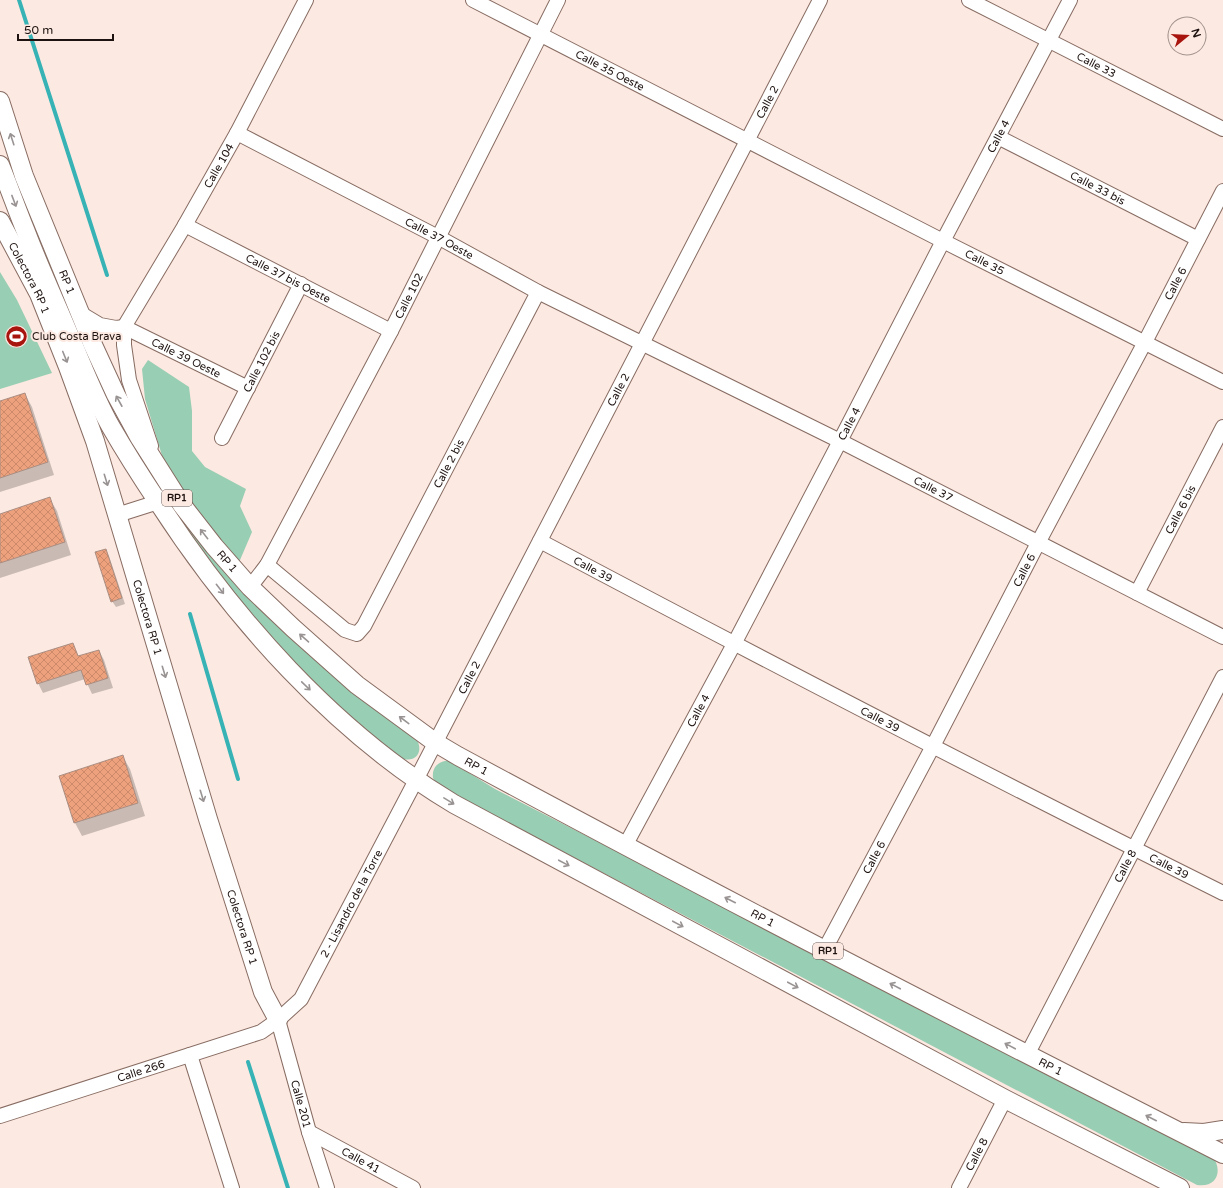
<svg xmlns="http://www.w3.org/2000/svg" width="1223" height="1188" font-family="'Varela Round',sans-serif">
  <defs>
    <pattern id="building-cross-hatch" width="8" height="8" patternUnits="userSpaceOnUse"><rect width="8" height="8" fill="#eea17d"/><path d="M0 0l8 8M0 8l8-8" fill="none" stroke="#cc8a6b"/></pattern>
  </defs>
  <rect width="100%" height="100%" fill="#fce9e2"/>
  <path fill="#98ceb3" d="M 0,272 L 17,300 L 52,373 L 0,389 Z
    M 148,360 L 189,387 L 192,411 L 192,451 L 205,467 L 246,489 L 240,506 L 252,532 L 237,567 L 186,500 L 163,459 L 145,399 L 142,369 Z
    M 143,448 L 318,659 L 418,742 C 423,755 413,763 401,758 L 347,714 L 278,646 L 232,592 L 182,526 L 138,451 Z
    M 445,761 L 449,761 L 453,763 L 495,789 L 1212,1156 C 1223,1169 1218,1188 1197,1185 L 438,786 L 433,778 C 432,769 436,763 445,761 Z"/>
  <path fill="#0003" d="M 25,394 L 32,407 L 54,475 L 0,492 L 0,402 Z
    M 50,499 L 57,511 L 71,555 L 0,578 L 0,515 Z
    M 106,550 L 109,556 L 125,604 L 116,607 L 112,601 Z
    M 73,644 L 79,657 L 99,651 L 104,660 L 113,688 L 92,694 L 85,679 L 43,693 L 38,683 Z
    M 123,757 L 130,769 L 145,816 L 82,836 L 75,823 L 60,776 Z"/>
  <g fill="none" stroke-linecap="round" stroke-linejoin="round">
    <path stroke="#38b3b5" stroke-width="4" d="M 19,0 L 107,275
      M 190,614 L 238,779
      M 248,1062 L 288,1188"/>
  </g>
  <path fill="url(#building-cross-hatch)" stroke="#aa8e82" d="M 25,393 L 48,462 L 0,478 L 0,401 Z
    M 50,497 L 65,542 L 0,563 L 0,514 Z
    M 106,549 L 122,598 L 111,602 L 95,552 Z
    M 73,643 L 78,656 L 99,650 L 108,678 L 86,685 L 81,670 L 37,684 L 28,657 Z
    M 123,755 L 138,803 L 74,823 L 59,776 Z"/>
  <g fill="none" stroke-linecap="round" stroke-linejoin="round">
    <defs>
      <g id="minor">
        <path id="s1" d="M 473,0 L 943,241 L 1223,382"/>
        <path id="s2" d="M 969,0 L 1223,129"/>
        <path id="s3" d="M 237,133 L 438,237 L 538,292 L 840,441 L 1223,637"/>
        <path id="s4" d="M 998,137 L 1198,239"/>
        <path id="s5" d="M 185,225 L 391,331"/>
        <path id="s6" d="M 80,313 L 100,325 L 116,328 L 124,327 L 248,388"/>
        <path id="s7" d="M 222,438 L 301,284"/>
        <path id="s8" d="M 151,446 L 129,380 L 124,345 L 124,327 L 185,225 L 237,133 L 306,0"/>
        <path d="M 117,515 L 158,502 L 164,497"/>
        <path id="s9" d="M 540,541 C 766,661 994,779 1223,893"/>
        <path id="s10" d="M 267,565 L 345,630 L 357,634 L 364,626 L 538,292"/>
        <path id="s11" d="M 250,587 L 267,565 L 391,331 L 558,0"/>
        <path id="s12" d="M 1137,593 L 1223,427"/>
        <path id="s13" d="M 625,846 L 734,644 L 840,441 L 943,241 L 1070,0"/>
        <path id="s14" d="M 825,949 L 933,746 L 1038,543 L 1145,342 L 1223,191"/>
        <path id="s15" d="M 278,1020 L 309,1132 L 327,1188"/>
        <path d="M 190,1055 L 232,1188"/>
        <path id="s16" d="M 1027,1055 L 1223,677"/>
        <path id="s17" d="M 0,1116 L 261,1032 L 278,1020 L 301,999 L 416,780 L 820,0"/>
        <path id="s18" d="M 309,1132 L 413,1188"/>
        <path id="s19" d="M 959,1188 L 1005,1099"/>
      </g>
      <g id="major">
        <path id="s20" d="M 0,101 L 24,176 L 93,345 L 116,395 L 139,437 L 182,505 L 214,546 L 250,587 L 293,628 L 357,685 L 436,743 L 458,756 C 711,893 967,1024 1223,1154"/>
        <path d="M 0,165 C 9,187 17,210 26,232 C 39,266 54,299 68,332 C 82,364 94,397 111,427 C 126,453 142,478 158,502 C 233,618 335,733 454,804 L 1005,1099 L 1180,1188"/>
        <path id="s21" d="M 0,221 L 39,294 L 68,367 L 95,441 L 208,819 L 263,992 L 278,1020"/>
        <path d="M 1184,1132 L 1204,1133 L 1223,1130"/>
      </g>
    </defs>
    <use href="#minor" stroke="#876c62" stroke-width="16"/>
    <use href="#major" stroke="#876c62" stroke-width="20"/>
    <use href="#minor" stroke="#fff" stroke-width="14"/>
    <use href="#major" stroke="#fff" stroke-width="18"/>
  </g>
  <defs><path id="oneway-shaft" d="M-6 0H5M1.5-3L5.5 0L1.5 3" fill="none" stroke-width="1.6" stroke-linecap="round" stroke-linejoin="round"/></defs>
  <g stroke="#999493">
    <use href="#oneway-shaft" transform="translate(12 139) rotate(-108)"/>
    <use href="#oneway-shaft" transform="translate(14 201) rotate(69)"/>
    <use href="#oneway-shaft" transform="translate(65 357) rotate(68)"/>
    <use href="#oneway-shaft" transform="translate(119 401) rotate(-119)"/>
    <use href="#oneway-shaft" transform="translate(106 480) rotate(73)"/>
    <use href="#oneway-shaft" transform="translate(204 534) rotate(-128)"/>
    <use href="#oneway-shaft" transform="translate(220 589) rotate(52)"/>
    <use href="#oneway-shaft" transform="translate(304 638) rotate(-139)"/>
    <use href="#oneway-shaft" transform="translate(164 672) rotate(73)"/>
    <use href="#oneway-shaft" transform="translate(306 686) rotate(44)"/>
    <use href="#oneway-shaft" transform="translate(404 720) rotate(-143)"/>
    <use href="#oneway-shaft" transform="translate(202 796) rotate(73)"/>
    <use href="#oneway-shaft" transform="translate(449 801) rotate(31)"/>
    <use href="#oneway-shaft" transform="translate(564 863) rotate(28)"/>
    <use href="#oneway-shaft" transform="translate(730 900) rotate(-153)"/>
    <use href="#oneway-shaft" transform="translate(678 924) rotate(28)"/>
    <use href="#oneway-shaft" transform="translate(793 985) rotate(28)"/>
    <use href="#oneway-shaft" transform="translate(895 986) rotate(-152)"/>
    <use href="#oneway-shaft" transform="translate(1010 1046) rotate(-152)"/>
    <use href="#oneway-shaft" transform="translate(1151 1118) rotate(-153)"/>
  </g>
  <defs>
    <symbol id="stadium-disc" viewBox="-11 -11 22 22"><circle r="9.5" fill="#a8150e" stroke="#fce9e2"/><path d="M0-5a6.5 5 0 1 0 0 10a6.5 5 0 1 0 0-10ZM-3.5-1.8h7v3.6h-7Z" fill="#fff"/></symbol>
  </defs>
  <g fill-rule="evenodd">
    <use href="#stadium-disc" x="4" y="324" width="25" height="25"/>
  </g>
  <g text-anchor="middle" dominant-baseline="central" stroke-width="4" stroke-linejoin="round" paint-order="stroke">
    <g fill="#fce9e2" stroke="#60524e" stroke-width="1">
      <rect x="162" y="490" width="30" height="16" rx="3"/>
      <rect x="813" y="943" width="30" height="16" rx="3"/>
    </g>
    <g font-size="10" font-weight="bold" fill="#1d120f">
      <text x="177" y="498">RP1</text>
      <text x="828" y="951">RP1</text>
    </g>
    <g font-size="11" fill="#1d120f" stroke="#fce9e2">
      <text stroke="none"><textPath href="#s2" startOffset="143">Calle 33</textPath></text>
      <text stroke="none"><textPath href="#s1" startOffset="154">Calle 35 Oeste</textPath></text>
      <text stroke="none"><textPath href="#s17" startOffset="1337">Calle 2</textPath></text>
      <text stroke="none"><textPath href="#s13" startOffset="802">Calle 4</textPath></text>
      <text stroke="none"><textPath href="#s8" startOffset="310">Calle 104</textPath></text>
      <text stroke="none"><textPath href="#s4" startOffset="112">Calle 33 bis</textPath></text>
      <text stroke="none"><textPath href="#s3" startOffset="228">Calle 37 Oeste</textPath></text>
      <text stroke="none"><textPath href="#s1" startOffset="575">Calle 35</textPath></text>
      <text stroke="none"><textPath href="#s21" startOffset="64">Colectora RP 1</textPath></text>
      <text stroke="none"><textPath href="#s5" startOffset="116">Calle 37 bis Oeste</textPath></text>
      <text stroke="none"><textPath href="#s20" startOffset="193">RP 1</textPath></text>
      <text stroke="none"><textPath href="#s14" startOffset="752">Calle 6</textPath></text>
      <text stroke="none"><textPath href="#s11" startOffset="332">Calle 102</textPath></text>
      <text stroke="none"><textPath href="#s6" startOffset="117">Calle 39 Oeste</textPath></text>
      <text stroke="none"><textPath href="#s7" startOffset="86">Calle 102 bis</textPath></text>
      <text stroke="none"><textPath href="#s17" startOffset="1013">Calle 2</textPath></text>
      <text stroke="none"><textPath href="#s13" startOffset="478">Calle 4</textPath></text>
      <text stroke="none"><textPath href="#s10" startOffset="308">Calle 2 bis</textPath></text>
      <text stroke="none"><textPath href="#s3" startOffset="782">Calle 37</textPath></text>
      <text stroke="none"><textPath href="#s12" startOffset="94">Calle 6 bis</textPath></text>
      <text stroke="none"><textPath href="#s20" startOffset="517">RP 1</textPath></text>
      <text stroke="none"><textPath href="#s9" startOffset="60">Calle 39</textPath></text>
      <text stroke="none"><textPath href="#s14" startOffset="428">Calle 6</textPath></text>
      <text stroke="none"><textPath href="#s21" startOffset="424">Colectora RP 1</textPath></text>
      <text stroke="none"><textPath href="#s17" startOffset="689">Calle 2</textPath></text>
      <text stroke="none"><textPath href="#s13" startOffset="154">Calle 4</textPath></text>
      <text stroke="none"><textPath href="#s9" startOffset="384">Calle 39</textPath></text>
      <text stroke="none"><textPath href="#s20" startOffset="841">RP 1</textPath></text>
      <text stroke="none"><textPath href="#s14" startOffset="104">Calle 6</textPath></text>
      <text stroke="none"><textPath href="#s16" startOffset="213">Calle 8</textPath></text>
      <text stroke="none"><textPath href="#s9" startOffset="708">Calle 39</textPath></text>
      <text stroke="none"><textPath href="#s17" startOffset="434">2 - Lisandro de la Torre</textPath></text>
      <text stroke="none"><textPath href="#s20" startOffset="1165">RP 1</textPath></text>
      <text stroke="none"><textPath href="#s21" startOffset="748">Colectora RP 1</textPath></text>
      <text stroke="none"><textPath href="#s20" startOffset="1489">RP 1</textPath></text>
      <text stroke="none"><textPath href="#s17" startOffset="148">Calle 266</textPath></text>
      <text stroke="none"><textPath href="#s15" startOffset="87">Calle 201</textPath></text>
      <text stroke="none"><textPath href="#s19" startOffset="38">Calle 8</textPath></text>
      <text stroke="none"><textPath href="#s18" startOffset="59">Calle 41</textPath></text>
    </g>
    <g font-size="11" fill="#1d120f" stroke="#fce9e2" text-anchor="start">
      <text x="32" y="336">Club Costa Brava</text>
    </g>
  </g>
  <g transform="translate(1187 36) rotate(72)"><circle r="19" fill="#fce9e2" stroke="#a3938e"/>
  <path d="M0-3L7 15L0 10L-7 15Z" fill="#a8150e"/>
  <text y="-6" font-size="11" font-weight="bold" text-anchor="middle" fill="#1d120f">N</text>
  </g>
  <path d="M18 34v6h95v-6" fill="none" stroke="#1d120f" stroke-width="2"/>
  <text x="24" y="34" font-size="12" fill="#1d120f" stroke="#fce9e2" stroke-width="3" paint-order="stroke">50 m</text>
</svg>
